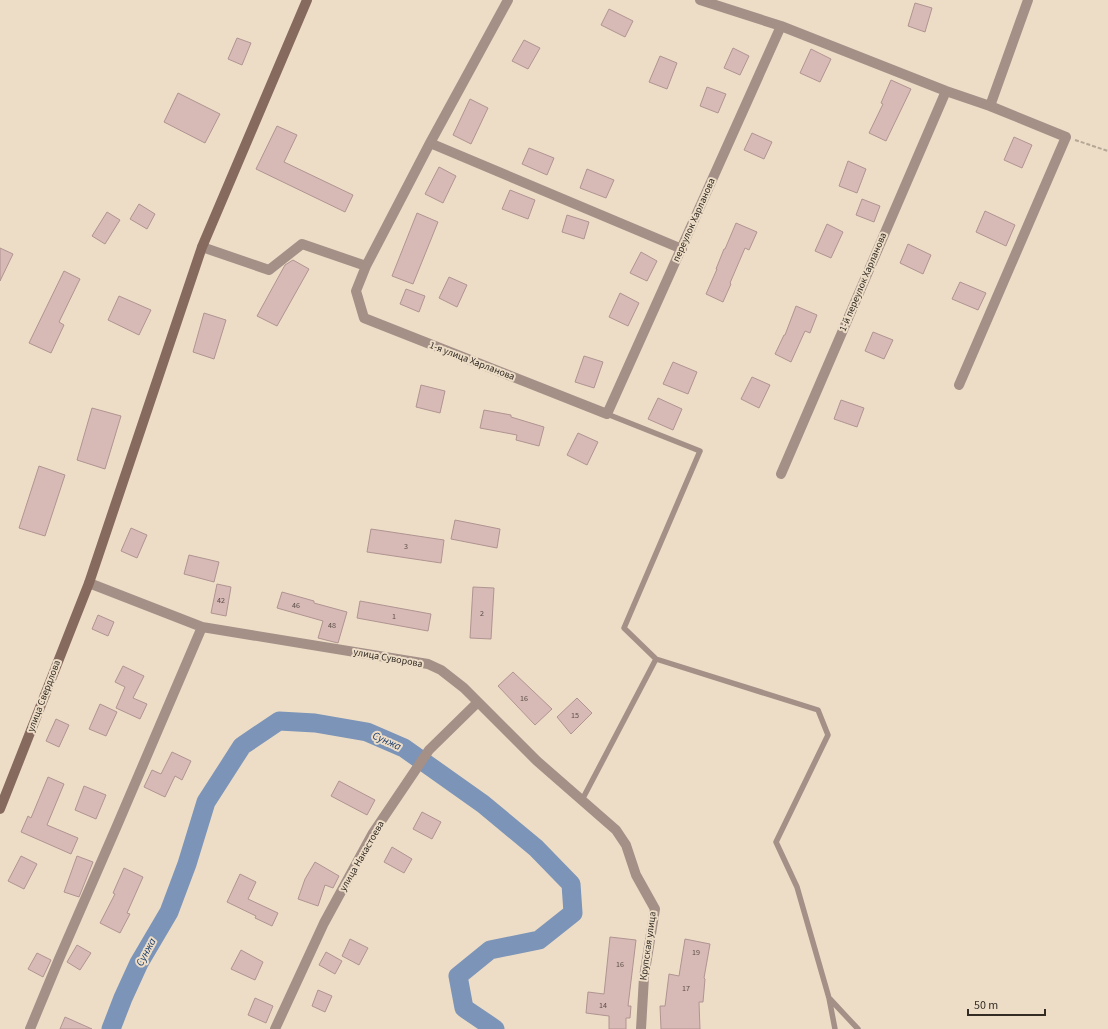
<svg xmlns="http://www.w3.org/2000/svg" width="1108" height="1029" font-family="'Source Sans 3',sans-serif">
  <rect width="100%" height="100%" fill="#edddc7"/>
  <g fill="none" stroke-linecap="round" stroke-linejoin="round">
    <path stroke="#7b94b8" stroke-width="19" d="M 111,1029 L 123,998 L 139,963 L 169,912 L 187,864 L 206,802 L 242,746 L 279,721 L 315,723 L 367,732 L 404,748 L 483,804 L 536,848 L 571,884 L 573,913 L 539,940 L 490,950 L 458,976 L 464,1008 L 495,1029"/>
  </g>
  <path fill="#d7b9b6" stroke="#b09491" d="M 915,3 L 932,8 L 925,32 L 908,26 Z
    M 609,9 L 633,21 L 625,37 L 601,25 Z
    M 237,38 L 251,43 L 242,65 L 228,59 Z
    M 524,40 L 540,48 L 528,69 L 512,61 Z
    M 733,48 L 749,56 L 740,75 L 724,68 Z
    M 811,49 L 831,59 L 820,82 L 800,73 Z
    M 660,56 L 677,63 L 667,89 L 649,82 Z
    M 891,80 L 911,89 L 886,141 L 869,133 L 883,104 L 881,103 Z
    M 707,87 L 726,94 L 718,113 L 700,106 Z
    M 178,93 L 220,114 L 205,143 L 164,122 Z
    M 470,99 L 488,108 L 471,144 L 453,135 Z
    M 277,126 L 297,135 L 284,162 L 353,195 L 345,212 L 256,169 Z
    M 752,133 L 772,142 L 764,159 L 744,150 Z
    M 1014,137 L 1032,145 L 1022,168 L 1004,160 Z
    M 529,148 L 554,158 L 547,175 L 522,164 Z
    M 848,161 L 866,169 L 857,193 L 839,186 Z
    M 439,167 L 456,176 L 443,203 L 425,194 Z
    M 587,169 L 614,180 L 606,198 L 580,188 Z
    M 510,190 L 535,200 L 528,219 L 502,209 Z
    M 862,199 L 880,206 L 874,222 L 856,215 Z
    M 139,204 L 155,214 L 147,229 L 130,219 Z
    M 985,211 L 1015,225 L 1006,246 L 976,232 Z
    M 107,212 L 120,220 L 105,244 L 92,236 Z
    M 417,213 L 438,222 L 413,284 L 392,276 Z
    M 567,215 L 589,222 L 584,239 L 562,232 Z
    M 736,223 L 757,232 L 749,250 L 745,248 L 730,283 L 731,284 L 723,302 L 706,294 L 717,269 L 716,269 L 724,249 L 725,249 Z
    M 827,224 L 843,232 L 831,258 L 815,251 Z
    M 908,244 L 931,255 L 923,274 L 900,263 Z
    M 0,248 L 13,254 L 0,281 Z
    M 641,252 L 657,261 L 647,281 L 630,273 Z
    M 293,260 L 309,269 L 277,326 L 257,316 L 285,265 Z
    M 64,271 L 80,279 L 59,322 L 64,325 L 51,353 L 29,343 Z
    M 449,277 L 467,285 L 457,307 L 439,298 Z
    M 960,282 L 986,293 L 978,310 L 952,299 Z
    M 406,289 L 425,296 L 419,312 L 400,304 Z
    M 620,293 L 639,303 L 628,326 L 609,317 Z
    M 119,296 L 151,310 L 139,335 L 108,320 Z
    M 796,306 L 817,315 L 810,333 L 805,331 L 791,362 L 775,354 L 784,335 L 785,335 Z
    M 204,313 L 226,320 L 214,359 L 193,352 Z
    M 873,332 L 893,340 L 884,359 L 865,351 Z
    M 584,356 L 603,362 L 594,388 L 575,382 Z
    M 673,362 L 697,372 L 688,394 L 663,384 Z
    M 752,377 L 770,385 L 759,408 L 741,399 Z
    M 421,385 L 445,391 L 440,413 L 416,407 Z
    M 658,398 L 682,409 L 673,430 L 648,419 Z
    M 841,400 L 864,408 L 857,427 L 834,419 Z
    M 92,408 L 121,416 L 105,469 L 77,460 Z
    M 484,410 L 511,415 L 511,417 L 544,427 L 539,446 L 516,440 L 517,435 L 480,428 Z
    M 578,433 L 598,442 L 587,465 L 567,455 Z
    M 39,466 L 65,475 L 45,536 L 19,528 Z
    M 455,520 L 500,529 L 497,548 L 451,539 Z
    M 131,528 L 147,535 L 137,558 L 121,551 Z
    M 371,529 L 444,540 L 441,563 L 367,552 Z
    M 189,555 L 219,562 L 214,582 L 184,574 Z
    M 217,584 L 231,587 L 226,616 L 211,613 Z
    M 473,587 L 494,588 L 491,639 L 470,638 Z
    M 282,592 L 314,601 L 314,603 L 347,612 L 338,643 L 318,638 L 323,621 L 277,608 Z
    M 360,601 L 431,614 L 428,631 L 357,618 Z
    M 98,615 L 114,622 L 108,636 L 92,629 Z
    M 123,666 L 144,676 L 133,698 L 147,704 L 140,719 L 116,708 L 125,687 L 115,682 Z
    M 513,672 L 552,709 L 535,725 L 498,686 Z
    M 577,698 L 592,713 L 571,734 L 557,717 Z
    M 100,704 L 117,712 L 106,736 L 89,729 Z
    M 56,719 L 69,725 L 59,747 L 46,741 Z
    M 172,752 L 191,761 L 182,780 L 175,776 L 165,797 L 144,787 L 152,770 L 161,774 Z
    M 48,777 L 64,784 L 47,825 L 78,838 L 71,854 L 21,832 L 28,816 L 31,818 Z
    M 339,781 L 375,800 L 367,815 L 331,796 Z
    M 84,786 L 106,795 L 96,819 L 75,810 Z
    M 422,812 L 441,822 L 432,839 L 413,829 Z
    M 392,847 L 412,859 L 404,873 L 384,862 Z
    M 21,856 L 37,864 L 24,889 L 8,881 Z
    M 77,856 L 93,862 L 79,897 L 64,892 Z
    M 315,862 L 339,876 L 333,888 L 325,885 L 318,906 L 298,899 L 305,879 Z
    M 124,868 L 143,877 L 127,913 L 130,914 L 120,933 L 100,923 L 115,894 L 113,893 Z
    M 240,874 L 256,882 L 248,899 L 278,913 L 272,926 L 255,918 L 256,916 L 227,902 Z
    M 610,937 L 636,940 L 628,1006 L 631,1006 L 630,1018 L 626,1018 L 626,1029 L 609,1029 L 609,1016 L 586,1013 L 588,992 L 604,994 Z
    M 350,939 L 368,948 L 359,965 L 342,956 Z
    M 685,939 L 710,944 L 704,978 L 705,979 L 703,1002 L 699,1002 L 700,1029 L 661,1029 L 660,1006 L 665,1006 L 669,974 L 679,976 Z
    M 77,945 L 91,953 L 80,970 L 67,962 Z
    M 241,950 L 263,962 L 255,980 L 231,969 Z
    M 326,952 L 342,961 L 335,974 L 319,965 Z
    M 37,953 L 51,960 L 43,977 L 28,969 Z
    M 318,990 L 332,996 L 325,1012 L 312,1006 Z
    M 255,998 L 273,1006 L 266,1023 L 248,1015 Z
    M 65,1017 L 92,1029 L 60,1029 Z"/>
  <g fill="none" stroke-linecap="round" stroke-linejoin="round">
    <path stroke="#b4a795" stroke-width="2" stroke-dasharray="4 2" stroke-linecap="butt" d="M 1075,140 L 1108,151"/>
    <path stroke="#a49087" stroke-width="5.5" d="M 607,414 L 700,451 L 624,628 L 656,659 L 818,710 L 828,735 L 776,842 L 797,887 L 829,998 L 835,1029
      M 582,800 L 656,659
      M 830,999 L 858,1029"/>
    <path stroke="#a49087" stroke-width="10" d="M 508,0 L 430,143 L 366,266 L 356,291 L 364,318 L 607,414 L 781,26
      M 700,0 L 781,26 L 946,91 L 990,106 L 1066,137 L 959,385
      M 990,106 L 1028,0
      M 430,143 L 682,249
      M 202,247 L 269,270 L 302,244 L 366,266
      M 781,474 L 946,91
      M 89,583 L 202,627 L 428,664 L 441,670 L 464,688 L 537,761 L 616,830 L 626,845 L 636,875 L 655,909 L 644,977 L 641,1029
      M 30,1029 L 59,959 L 116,828 L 202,627
      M 275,1029 L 324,923 L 373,833 L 429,750 L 478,702"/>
    <path stroke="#876a5e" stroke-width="10" d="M 0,809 L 89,583 L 202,247 L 307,0"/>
  </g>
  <g text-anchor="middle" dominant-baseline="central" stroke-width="4" stroke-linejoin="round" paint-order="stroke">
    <g font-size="8" fill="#5b4f48">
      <text x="406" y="546">3</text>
      <text x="221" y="600">42</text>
      <text x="296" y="605">46</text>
      <text x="482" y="613">2</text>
      <text x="394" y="616">1</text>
      <text x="332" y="625">48</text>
      <text x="524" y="698">16</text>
      <text x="575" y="715">15</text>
      <text x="696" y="952">19</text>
      <text x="620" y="964">16</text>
      <text x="686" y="988">17</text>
      <text x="603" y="1005">14</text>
    </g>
    <g font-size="10" fill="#322c24" stroke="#edddc7">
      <text transform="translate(694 220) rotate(-66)">переулок Харланова</text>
      <text transform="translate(863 282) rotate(-67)">1-й переулок Харланова</text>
      <text transform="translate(472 361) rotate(21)">1-я улица Харланова</text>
      <text transform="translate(388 658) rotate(10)">улица Суворова</text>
      <text transform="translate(44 696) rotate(-69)">улица Свердлова</text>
      <text transform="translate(362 856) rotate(-60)">улица Накастоева</text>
      <text transform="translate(648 946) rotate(-82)">Крупская улица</text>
    </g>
    <g font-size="11" font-style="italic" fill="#1c3e6d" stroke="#edddc7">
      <text transform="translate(387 741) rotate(24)">Сунжа</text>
      <text transform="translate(146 952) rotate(-62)">Сунжа</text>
    </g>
  </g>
  <path d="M968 1009v6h77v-6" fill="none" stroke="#322c24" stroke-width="2"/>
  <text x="974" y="1009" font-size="12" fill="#322c24" stroke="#edddc7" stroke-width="3" paint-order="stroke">50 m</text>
</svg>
